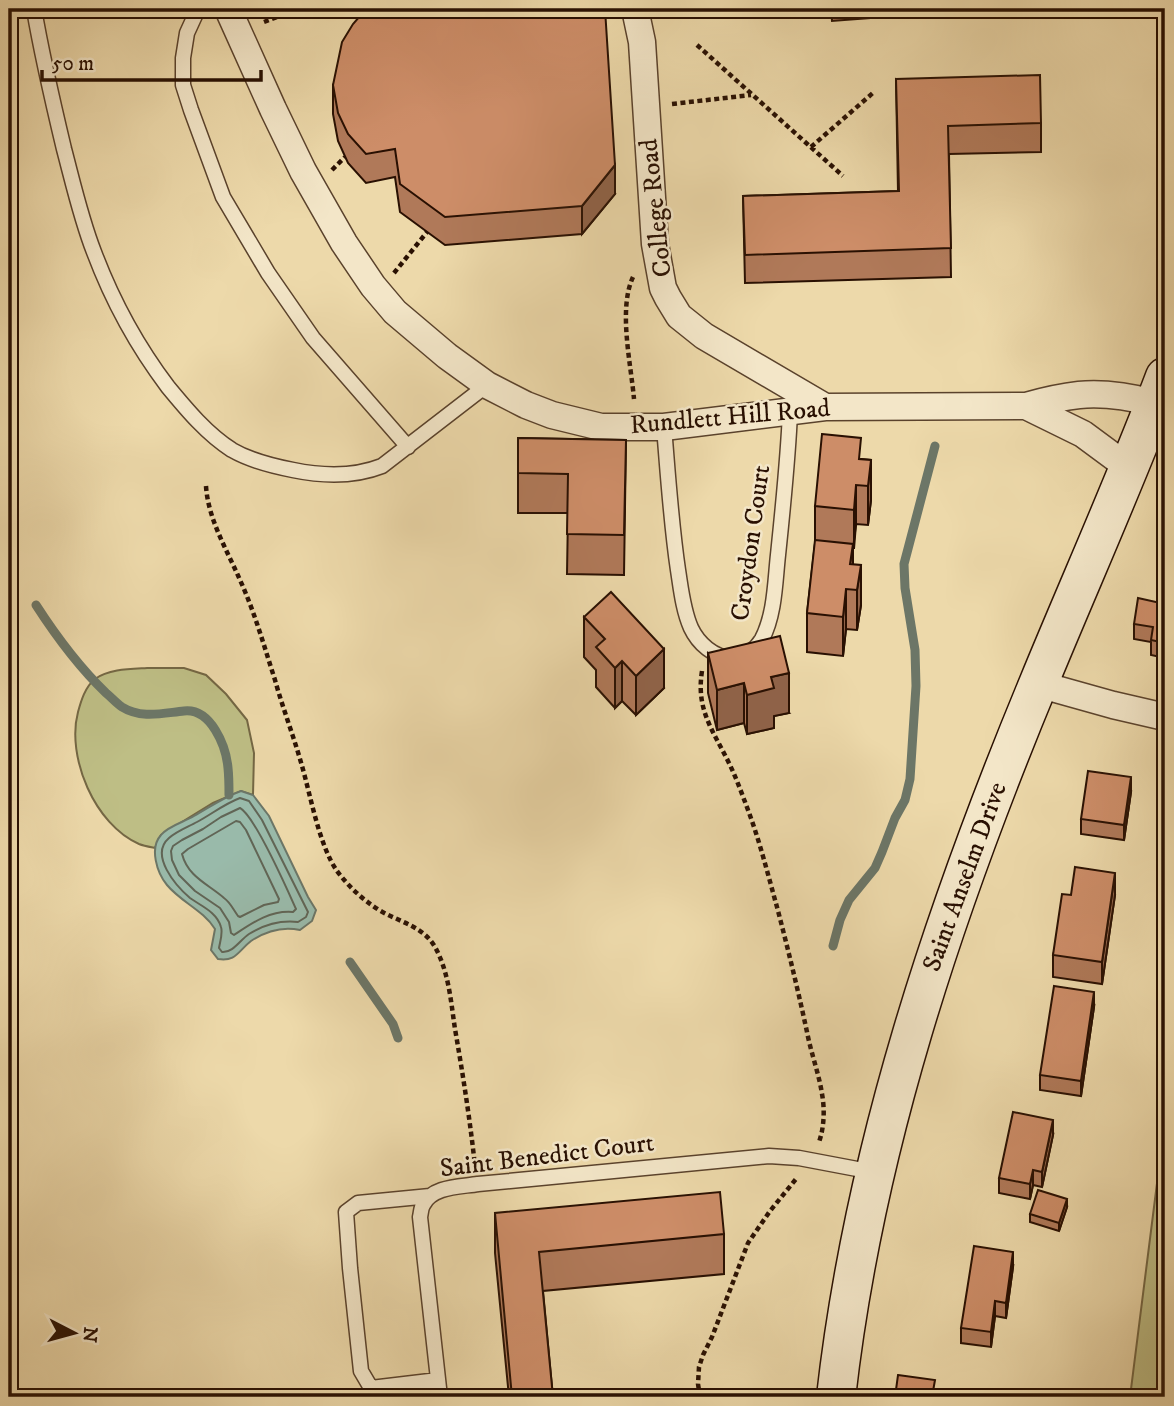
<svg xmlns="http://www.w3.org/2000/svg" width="1174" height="1406" font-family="'IM FELL DW Pica',serif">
  <rect width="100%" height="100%" fill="#edd9aa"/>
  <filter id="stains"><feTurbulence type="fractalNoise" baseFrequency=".00286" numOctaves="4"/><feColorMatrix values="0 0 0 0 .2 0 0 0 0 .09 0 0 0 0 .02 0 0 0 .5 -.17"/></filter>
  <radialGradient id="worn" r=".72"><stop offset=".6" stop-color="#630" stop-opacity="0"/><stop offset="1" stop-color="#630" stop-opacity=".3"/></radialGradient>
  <path fill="#bebe85" stroke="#746744" stroke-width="2" d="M 147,668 L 184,668 L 206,675 L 226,694 L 247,720 L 254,753 L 253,795 L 241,791 L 213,803 L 161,835 L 155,848 C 150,847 144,846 139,844 C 95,825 66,757 78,712 C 81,701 85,687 95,679 C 109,669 130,669 147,668 Z
    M 1165,1120 L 1165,1397 L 1130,1397 Z"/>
  <path fill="#99baaa" stroke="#6c7667" stroke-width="2" d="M 241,791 L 253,795 L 269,816 L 308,897 L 316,910 L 312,921 L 300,930 C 282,926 266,931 251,941 C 238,951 236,962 218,959 L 211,950 L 215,929 C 203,910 181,902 167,885 C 157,873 149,848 161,835 C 168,826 184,822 194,816 C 210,807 224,797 241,791 Z"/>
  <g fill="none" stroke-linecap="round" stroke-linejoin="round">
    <path stroke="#616556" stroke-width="2" d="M 240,798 L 249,801 L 262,820 L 308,912 L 306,917 L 298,922 C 280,920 265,924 249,934 C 240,940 233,953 222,952 L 219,948 C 220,942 223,933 221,927 C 217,912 201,906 190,898 C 176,886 149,855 169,838 C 177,831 188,827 197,822 C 212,814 224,804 240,798 Z
      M 240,808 C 255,816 287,889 296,909 L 293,912 C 270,910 252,923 234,935 L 231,933 L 229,922 L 220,908 L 195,891 L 179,875 L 172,860 L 171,851 L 173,846 L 182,840 L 203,829 L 221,817 Z
      M 236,821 L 240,822 L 246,830 L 279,899 L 278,902 L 264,905 L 240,917 L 238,916 C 233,909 230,902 224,898 C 208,884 188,877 182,854 L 188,849 Z"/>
    <path stroke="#6c7667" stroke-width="9" d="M 36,605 C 56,636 79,667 106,693 C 111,697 116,703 122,707 C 141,719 163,713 184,711 C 211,708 226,746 228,768 C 229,777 229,786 229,795
      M 833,946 L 840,920 L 849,900 L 875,868 L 882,852 L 895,818 L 905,800 L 910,779 L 916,686 L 915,650 L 905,588 L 904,564 L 935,446
      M 350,962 L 393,1024 L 398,1038"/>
    <defs>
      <path id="lane" d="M 34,9 C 42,56 53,103 64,149 C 73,183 81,219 94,252 C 112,300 137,346 168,387 C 187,410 207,434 232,450 C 251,461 272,466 293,470 C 322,476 354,477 382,466 L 487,385
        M 198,9 L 187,33 L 183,58 L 183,85 L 191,110 L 223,197 L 268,273 L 313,338 L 408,447
        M 664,427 C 668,475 671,523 678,570 C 681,589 683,610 691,628 C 698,643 714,658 732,658 C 744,658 756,649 762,639 C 775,614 775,582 778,555 C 783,507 788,460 790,412
        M 430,1196 L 358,1203 L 346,1212 L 350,1268 L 361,1371 L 371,1388 L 438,1380
        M 440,1397 L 420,1217 C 421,1213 421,1208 423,1205 C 432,1186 460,1187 478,1184 L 769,1156 L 799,1158 L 873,1172"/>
      <path id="street" d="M 228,9 L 273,109 L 303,171 L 344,243 L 373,286 L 395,312 L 447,356 L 487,385 L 526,405 L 552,415 L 601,427 L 664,427 L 825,407 L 1026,406 C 1044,401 1061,397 1079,395 C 1105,392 1131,397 1155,403
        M 635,9 L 642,42 L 655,244 L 663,288 L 668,298 L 679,316 L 704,336 L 825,407
        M 1026,406 L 1083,434 L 1129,468
        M 1038,684 L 1113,705 L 1165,717"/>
      <path id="secondary" d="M 836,1397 C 864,1149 944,911 1039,682 C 1081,580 1126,480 1165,377"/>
    </defs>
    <use href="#lane" stroke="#5a422c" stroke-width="17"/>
    <use href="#street" stroke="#5a422c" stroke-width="29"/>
    <use href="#secondary" stroke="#291002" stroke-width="41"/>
    <path stroke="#291002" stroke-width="4.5" stroke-dasharray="5 3.5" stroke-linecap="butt" d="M 264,22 L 298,9
      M 697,45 L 843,176
      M 672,104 L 751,95
      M 811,147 L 874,92
      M 332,170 L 345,157
      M 394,273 L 427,232
      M 633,277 C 618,309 631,364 634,399
      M 206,486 C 208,519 227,550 240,580 C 255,613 264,646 275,680 C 283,709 294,737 302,766 C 311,797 319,845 337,871 C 349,887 362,899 379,910 C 399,922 423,926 435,947 C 449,972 451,1003 455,1029 C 463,1075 470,1120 475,1166
      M 702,671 C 696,709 712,729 728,761 C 736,777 742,794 748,810 C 760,842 768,875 777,907 C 788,949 798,990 807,1032 C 811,1053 819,1074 822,1094 C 825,1110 824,1128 819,1142
      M 700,1397 L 698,1384 L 699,1367 L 703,1355 L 712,1337 L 748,1243 L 770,1211 L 796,1179"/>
    <use href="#lane" stroke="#f3e6c8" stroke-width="14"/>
    <use href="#street" stroke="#f3e6c8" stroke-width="26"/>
    <use href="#secondary" stroke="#f3e6c8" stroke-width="38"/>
  </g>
  <path fill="#b07959" stroke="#291002" stroke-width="2" d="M 831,9 L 923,9 L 923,14 L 832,21 Z
    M 896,79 L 1041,123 L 1041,152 L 949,154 L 951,277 L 745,283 L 743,196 L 898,191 Z
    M 333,85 L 615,194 L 582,234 L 445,245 L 400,212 L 395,177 L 366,183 L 348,163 L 338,141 L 333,114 Z
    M 518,438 L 626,440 L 624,575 L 567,574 L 568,513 L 518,513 Z
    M 861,459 L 871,460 L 871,500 L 868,525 L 856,524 L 853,549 L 853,564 L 861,605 L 857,630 L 846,629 L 843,656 L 807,652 L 807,613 L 815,543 L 815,506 Z
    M 1165,604 L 1165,658 L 1151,655 L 1151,642 L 1134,639 L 1134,624 Z
    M 584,617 L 664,688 L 636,715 L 622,701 L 615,708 L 596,687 L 596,670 L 584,657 Z
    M 708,653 L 789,713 L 774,716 L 774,728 L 747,734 L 744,723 L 717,730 L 708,693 Z
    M 1131,792 L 1124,840 L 1081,834 L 1081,819 Z
    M 1071,895 L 1115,895 L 1102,984 L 1053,977 L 1053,955 Z
    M 1094,1007 L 1081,1096 L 1040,1090 L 1040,1075 Z
    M 1053,1135 L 1042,1187 L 1033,1185 L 1030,1199 L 999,1193 L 999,1178 Z
    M 1067,1207 L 1059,1231 L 1030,1222 L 1030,1214 Z
    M 495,1213 L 724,1234 L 724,1274 L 543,1291 L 553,1397 L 509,1397 L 495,1253 Z
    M 1013,1267 L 1006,1318 L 995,1316 L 991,1347 L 961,1343 L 961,1328 Z"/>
  <path fill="#906349" stroke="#291002" stroke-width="2" d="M 615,165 L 615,194 L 582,234 L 582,206 Z
    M 871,460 L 871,500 L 868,525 L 868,486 Z
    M 856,485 L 856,524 L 854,549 L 854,510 Z
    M 853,544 L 853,584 L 850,564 Z
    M 861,565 L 861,605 L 857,630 L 857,590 Z
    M 846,589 L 846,629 L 843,656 L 843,617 Z
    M 664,649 L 664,688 L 636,715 L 636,676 Z
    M 622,661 L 622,701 L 615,708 L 615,668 Z
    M 789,673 L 789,713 L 774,716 L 774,728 L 747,734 L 747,695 L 771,677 Z
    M 744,683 L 744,723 L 717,730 L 717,690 Z
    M 1131,777 L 1131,792 L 1124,840 L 1124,825 Z
    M 1115,873 L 1115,895 L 1102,984 L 1102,962 Z
    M 1094,992 L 1094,1007 L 1081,1096 L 1081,1081 Z
    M 1053,1120 L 1053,1135 L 1042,1187 L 1042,1172 Z
    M 1033,1170 L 1033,1185 L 1030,1199 L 1030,1184 Z
    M 1067,1199 L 1067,1207 L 1059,1231 L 1059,1223 Z
    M 1013,1252 L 1013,1267 L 1006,1318 L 1006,1303 Z
    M 995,1301 L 995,1316 L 991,1347 L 991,1332 Z"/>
  <path fill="#cd8d68" stroke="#291002" stroke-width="2" d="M 366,9 L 605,9 L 615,165 L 582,206 L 445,217 L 400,184 L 395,149 L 366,154 L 348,134 L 338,113 L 333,85 L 342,42 L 353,24 Z
    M 1040,75 L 1041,123 L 948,126 L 951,248 L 745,255 L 743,196 L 899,191 L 896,79 Z
    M 822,434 L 861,438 L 859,459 L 871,460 L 868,486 L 856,485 L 854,510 L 815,506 Z
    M 518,438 L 626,440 L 624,535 L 567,534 L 568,474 L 518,473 Z
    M 815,540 L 853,544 L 850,564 L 861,565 L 857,590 L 846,589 L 843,617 L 807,613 Z
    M 611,592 L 664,649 L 636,676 L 622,661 L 615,668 L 596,647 L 605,639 L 584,617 Z
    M 1138,598 L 1165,604 L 1165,643 L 1151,640 L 1153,627 L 1134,624 Z
    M 780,636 L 789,673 L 771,677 L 774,688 L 747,695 L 744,683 L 717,690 L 708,653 Z
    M 1088,771 L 1131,777 L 1124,825 L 1081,819 Z
    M 1075,867 L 1115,873 L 1102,962 L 1053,955 L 1062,894 L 1071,895 Z
    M 1054,986 L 1094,992 L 1081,1081 L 1040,1075 Z
    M 1013,1112 L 1053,1120 L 1042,1172 L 1033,1170 L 1030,1184 L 999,1178 Z
    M 1038,1190 L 1067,1199 L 1059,1223 L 1030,1214 Z
    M 720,1192 L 724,1234 L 539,1252 L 553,1397 L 512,1397 L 495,1213 Z
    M 974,1246 L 1013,1252 L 1006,1303 L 995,1301 L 991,1332 L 961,1328 Z
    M 898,1375 L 935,1380 L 932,1397 L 895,1397 Z"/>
  <g text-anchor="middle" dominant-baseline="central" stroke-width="5" stroke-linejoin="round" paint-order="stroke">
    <g font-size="26" fill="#291002" stroke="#f3e6c8">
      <text transform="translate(656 208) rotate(-96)">College Road</text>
      <text transform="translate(730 417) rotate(-5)">Rundlett Hill Road</text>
      <text transform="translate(751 543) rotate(-82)">Croydon Court</text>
      <text transform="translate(965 877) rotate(-70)">Saint Anselm Drive</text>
      <text transform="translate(547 1156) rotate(-7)">Saint Benedict Court</text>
    </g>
  </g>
  <rect width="1174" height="1406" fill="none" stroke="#edd9aa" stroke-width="35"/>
  <rect x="10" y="10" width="1153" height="1385" fill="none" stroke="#291002" stroke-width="3.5"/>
  <rect x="18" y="18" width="1139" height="1371" fill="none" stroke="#291002" stroke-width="2"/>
  <g transform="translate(74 1333) rotate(96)" stroke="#f3e6c8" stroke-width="5" paint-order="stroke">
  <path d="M0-5L12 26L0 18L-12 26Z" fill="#291002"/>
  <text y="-10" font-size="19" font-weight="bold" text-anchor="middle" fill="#291002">N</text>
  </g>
  <path d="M42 70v10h219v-10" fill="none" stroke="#291002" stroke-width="3.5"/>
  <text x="52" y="70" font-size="21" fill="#291002" stroke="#f3e6c8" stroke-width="5" paint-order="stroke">50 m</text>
  <rect width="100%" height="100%" filter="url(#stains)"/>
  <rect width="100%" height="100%" fill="url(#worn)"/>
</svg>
